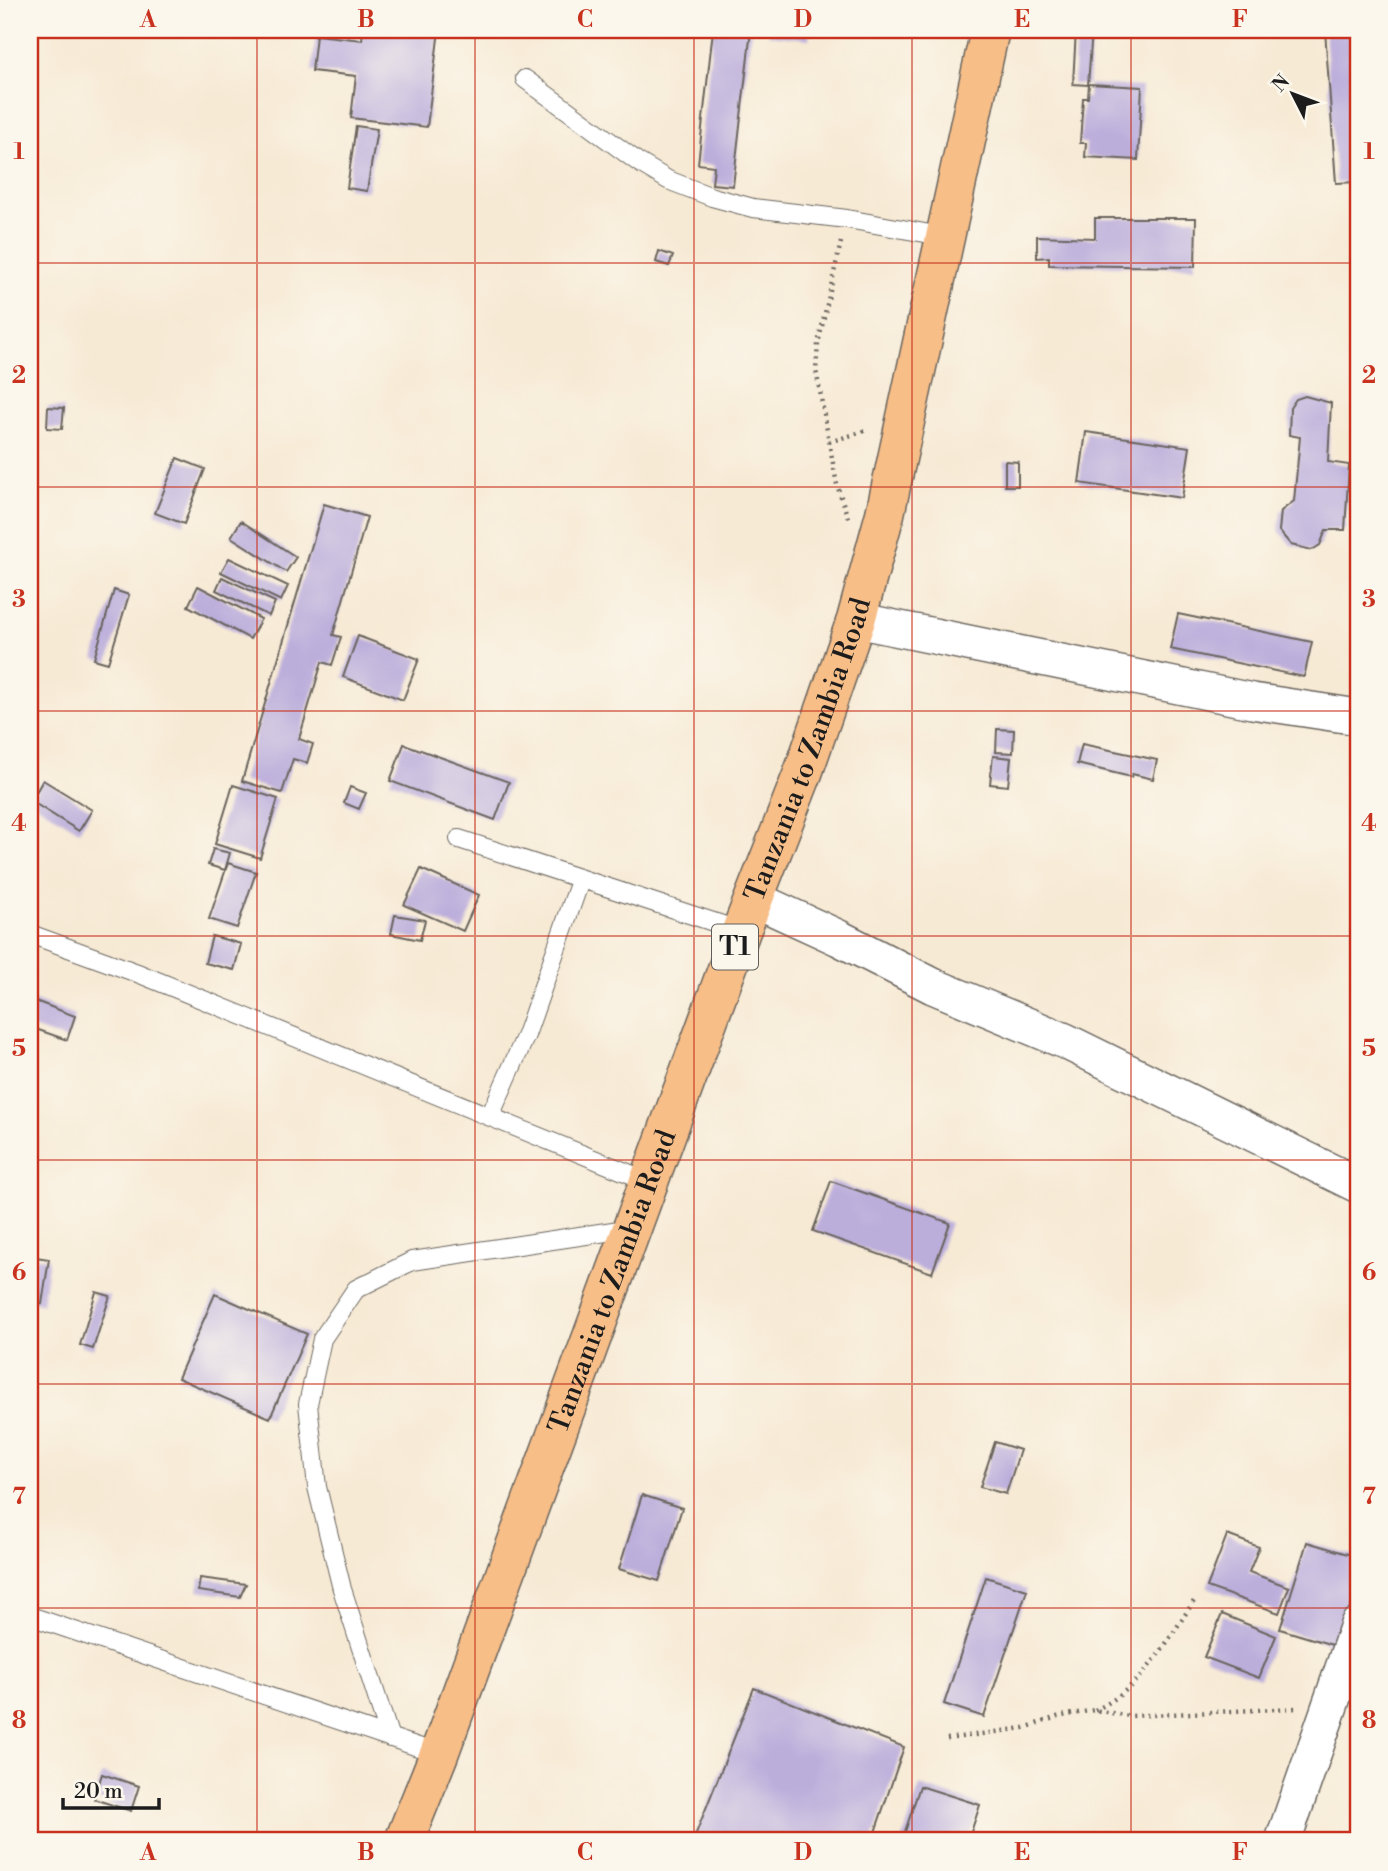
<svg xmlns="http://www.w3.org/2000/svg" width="1388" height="1871" font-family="'Libre Bodoni',serif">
<rect width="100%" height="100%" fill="#fbf7ec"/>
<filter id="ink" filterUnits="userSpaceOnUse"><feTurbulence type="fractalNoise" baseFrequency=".0143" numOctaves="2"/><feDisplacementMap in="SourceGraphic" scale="14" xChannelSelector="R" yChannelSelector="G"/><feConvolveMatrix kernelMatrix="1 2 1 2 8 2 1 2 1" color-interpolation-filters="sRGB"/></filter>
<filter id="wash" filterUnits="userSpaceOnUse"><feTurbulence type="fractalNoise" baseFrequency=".00686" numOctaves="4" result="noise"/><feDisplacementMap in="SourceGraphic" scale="28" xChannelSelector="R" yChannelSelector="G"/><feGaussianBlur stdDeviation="1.57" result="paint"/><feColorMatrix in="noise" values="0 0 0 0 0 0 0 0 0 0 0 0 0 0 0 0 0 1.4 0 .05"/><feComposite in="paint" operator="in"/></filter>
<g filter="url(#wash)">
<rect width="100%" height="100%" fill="#f7ead5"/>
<g id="blocks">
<path fill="#bcaedb" d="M 363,30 L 439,30 L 427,127 L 351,118 L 356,76 L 312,71 L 316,35 L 362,40 Z
M 713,30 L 751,30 L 733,186 L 712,184 L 714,166 L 698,164 Z
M 769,30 L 810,30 L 809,39 L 769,35 Z
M 1076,30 L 1092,30 L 1088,85 L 1073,84 Z
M 1325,30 L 1358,30 L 1358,182 L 1336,183 Z
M 1089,84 L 1142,87 L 1138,160 L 1085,157 L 1086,143 L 1080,143 L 1083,98 L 1088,98 Z
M 356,126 L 377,129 L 367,191 L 347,188 Z
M 1095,218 L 1196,218 L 1195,267 L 1049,265 L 1049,257 L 1037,258 L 1037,236 L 1095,238 Z
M 659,251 L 673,256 L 669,266 L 656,262 Z
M 1305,396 L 1331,403 L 1328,462 L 1349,465 L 1345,530 L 1326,530 L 1320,545 L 1312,550 L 1291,545 L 1279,531 L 1281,511 L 1294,501 L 1300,437 L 1289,435 L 1290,408 L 1296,399 Z
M 48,407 L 64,408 L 62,429 L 47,428 Z
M 1086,432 L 1190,447 L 1182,498 L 1079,483 Z
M 177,458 L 205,469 L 184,524 L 155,513 Z
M 1005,461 L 1018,462 L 1018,486 L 1005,486 Z
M 324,504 L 367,517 L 333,635 L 341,637 L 332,665 L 322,662 L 299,739 L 313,744 L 307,763 L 293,759 L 282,793 L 242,781 Z
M 241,521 L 296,557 L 286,572 L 231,537 Z
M 229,558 L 288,586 L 281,601 L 221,572 Z
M 222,577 L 275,602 L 269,616 L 216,590 Z
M 198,586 L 261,619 L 250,639 L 188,606 Z
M 114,590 L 129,595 L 108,663 L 94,659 Z
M 1178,614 L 1312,642 L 1304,677 L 1170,649 Z
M 358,636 L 419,659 L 403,700 L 343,677 Z
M 997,729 L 1014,730 L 1013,753 L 996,752 Z
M 404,744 L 509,782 L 495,820 L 390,781 Z
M 1082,744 L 1157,760 L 1153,779 L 1132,774 L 1131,777 L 1077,764 Z
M 993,756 L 1011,758 L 1008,786 L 990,784 Z
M 43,780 L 92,810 L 79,831 L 31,801 Z
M 233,785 L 278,799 L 260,858 L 215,844 Z
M 350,787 L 366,793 L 359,809 L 344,803 Z
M 213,849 L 230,853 L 225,870 L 208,865 Z
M 228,863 L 256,872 L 237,928 L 209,919 Z
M 421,869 L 479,895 L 463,931 L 404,905 Z
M 395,915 L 425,920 L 420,940 L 391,934 Z
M 212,936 L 241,944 L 234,970 L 205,963 Z
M 30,999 L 75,1016 L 67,1040 L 30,1027 Z
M 831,1181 L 950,1223 L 932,1273 L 813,1231 Z
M 36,1257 L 49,1259 L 42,1304 L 30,1302 Z
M 96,1292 L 110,1296 L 93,1349 L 80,1345 Z
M 215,1294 L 307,1334 L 270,1418 L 178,1378 Z
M 995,1442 L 1020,1450 L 1006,1494 L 980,1487 Z
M 642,1495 L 682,1508 L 659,1581 L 619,1569 Z
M 1227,1535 L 1259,1547 L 1249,1572 L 1289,1587 L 1279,1613 L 1207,1587 Z
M 1307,1542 L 1358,1557 L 1358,1583 L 1339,1647 L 1280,1629 Z
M 986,1577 L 1027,1590 L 984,1717 L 944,1704 Z
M 200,1578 L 246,1584 L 240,1597 L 198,1591 Z
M 1222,1614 L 1276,1636 L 1259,1678 L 1204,1657 Z
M 754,1688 L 904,1747 L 872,1841 L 693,1841 Z
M 102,1774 L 139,1786 L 131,1811 L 94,1799 Z
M 920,1786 L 980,1805 L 968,1841 L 902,1841 Z"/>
</g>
</g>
<g filter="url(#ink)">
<use href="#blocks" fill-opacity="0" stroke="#69645d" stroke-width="2"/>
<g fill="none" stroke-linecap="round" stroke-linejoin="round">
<defs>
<path id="service" d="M 525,79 L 638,162 L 668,180 L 712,197 L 753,208 L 847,219 L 947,237
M 459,839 L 741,931
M 30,934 L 140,974 L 650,1182
M 490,1116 L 526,1035 L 580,881
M 30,1616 L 439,1754
M 390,1738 L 342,1589 L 317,1487 L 308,1404 L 322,1339 L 356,1289 L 412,1261 L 633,1228"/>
<path id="minor" d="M 856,620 L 1252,701 L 1358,717
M 754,899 L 839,938 L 933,986 L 1065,1041 L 1358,1185
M 1283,1841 L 1358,1625"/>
<g id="trunk">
<path id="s1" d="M 404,1841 L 439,1754 L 741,931 L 803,773 L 856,620 L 885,514 L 990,30"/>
</g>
</defs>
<use href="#service" stroke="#69645d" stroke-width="20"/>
<use href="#minor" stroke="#69645d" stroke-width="38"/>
<use href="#trunk" stroke="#69645d" stroke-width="41"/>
<path stroke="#69645d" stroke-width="4.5" stroke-dasharray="2 5" stroke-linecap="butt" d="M 841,242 L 818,344 L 816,370 L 837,485 L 848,518
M 829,442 L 868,430
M 1095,1710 C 1143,1688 1167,1641 1196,1598
M 947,1739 L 1024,1728 L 1057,1717 L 1094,1710 L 1130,1716 L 1296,1708"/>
<use href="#service" stroke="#fff" stroke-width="18"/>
<use href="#minor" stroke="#fff" stroke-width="35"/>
<use href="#trunk" stroke="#f7be88" stroke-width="38"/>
</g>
</g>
<path fill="none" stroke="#c8321e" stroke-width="2" stroke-opacity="0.55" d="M 257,30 L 257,1841M 475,30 L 475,1841M 694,30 L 694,1841M 912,30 L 912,1841M 1131,30 L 1131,1841M 30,263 L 1358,263M 30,487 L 1358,487M 30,711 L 1358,711M 30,936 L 1358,936M 30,1160 L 1358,1160M 30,1384 L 1358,1384M 30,1608 L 1358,1608"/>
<g text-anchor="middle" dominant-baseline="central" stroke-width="7" stroke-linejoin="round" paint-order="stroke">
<rect fill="#fbf7ec" stroke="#5f5e5a" stroke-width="2" x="712" y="924.5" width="46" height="45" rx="5"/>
<g font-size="26" font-weight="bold" fill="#1c1c1c">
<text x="735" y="947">T1</text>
</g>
<g font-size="28" fill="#1c1c1c" stroke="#fbf7ec">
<text stroke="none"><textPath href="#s1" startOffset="1164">Tanzania to Zambia Road</textPath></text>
<text stroke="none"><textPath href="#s1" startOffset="597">Tanzania to Zambia Road</textPath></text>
</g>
</g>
<rect width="1388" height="1871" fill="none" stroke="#fbf7ec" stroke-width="77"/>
<g transform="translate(1293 94) rotate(312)" stroke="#fbf7ec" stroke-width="5" paint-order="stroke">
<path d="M0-5L12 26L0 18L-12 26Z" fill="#1c1c1c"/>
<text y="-10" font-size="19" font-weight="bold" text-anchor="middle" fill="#1c1c1c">N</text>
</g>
<path d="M63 1798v10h96v-10" fill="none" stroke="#1c1c1c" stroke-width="3.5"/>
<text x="74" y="1798" font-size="21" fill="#1c1c1c" stroke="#fbf7ec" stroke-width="5" paint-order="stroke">20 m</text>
<rect x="38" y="38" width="1312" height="1794" fill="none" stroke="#c8321e" stroke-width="2.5"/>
<g font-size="23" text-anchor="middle" font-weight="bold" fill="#c8321e">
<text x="148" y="27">A</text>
<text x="366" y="27">B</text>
<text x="585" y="27">C</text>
<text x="803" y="27">D</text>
<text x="1022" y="27">E</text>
<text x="1240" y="27">F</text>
<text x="19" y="159">1</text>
<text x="1369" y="159">1</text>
<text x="19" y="383">2</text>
<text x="1369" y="383">2</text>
<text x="19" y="607">3</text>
<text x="1369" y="607">3</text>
<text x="19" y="831">4</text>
<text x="1369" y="831">4</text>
<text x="19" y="1056">5</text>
<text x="1369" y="1056">5</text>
<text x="19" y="1280">6</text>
<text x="1369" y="1280">6</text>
<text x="19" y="1504">7</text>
<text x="1369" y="1504">7</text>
<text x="19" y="1728">8</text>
<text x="1369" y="1728">8</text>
<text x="148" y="1860">A</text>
<text x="366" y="1860">B</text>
<text x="585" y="1860">C</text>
<text x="803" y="1860">D</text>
<text x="1022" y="1860">E</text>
<text x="1240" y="1860">F</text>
</g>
</svg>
